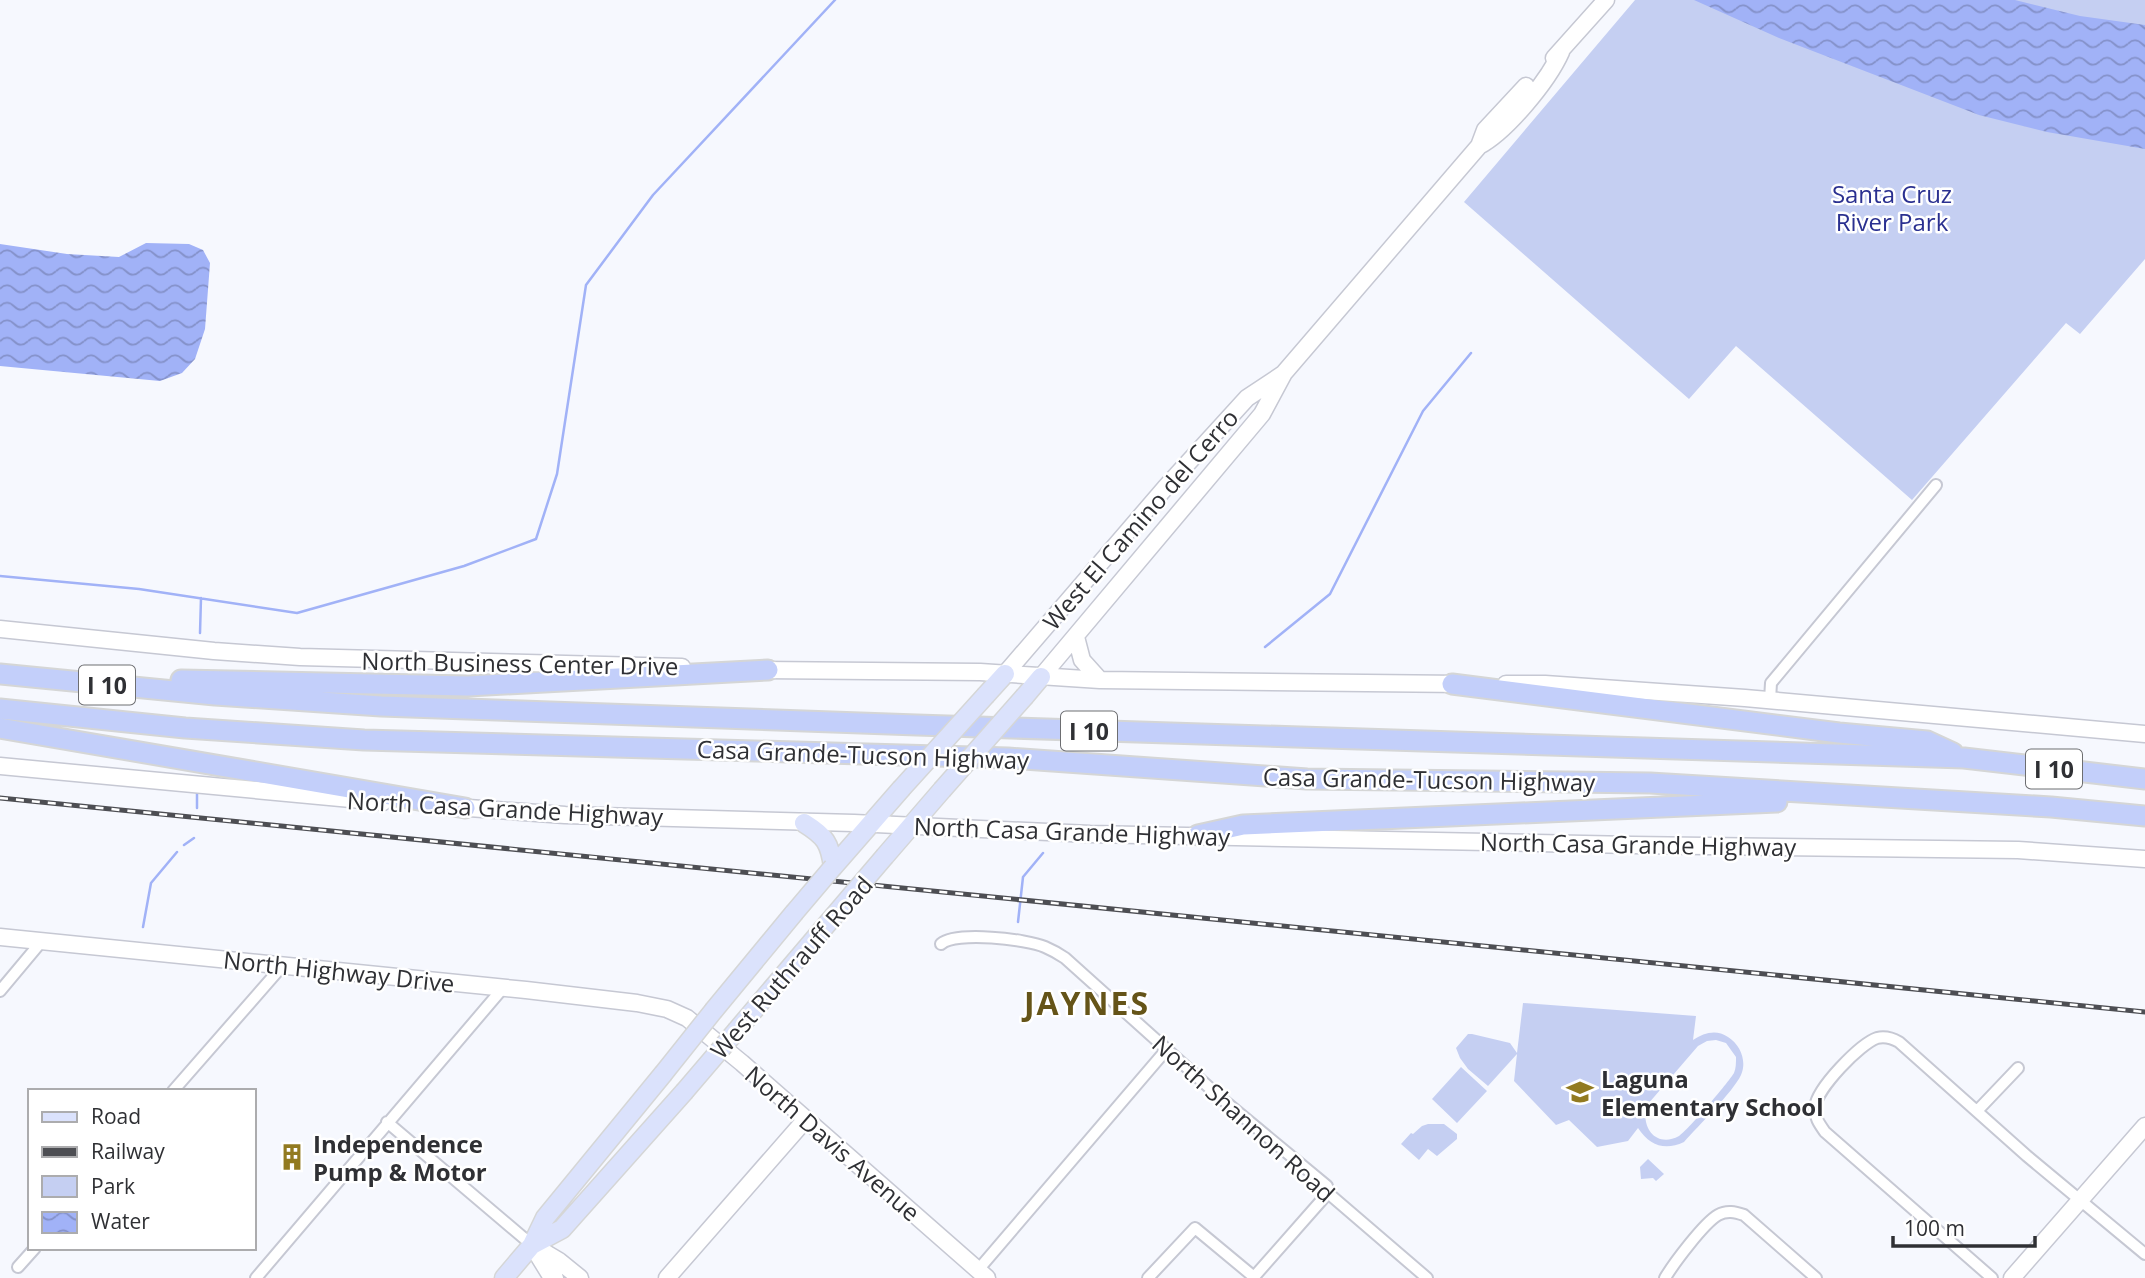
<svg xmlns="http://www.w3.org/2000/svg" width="2145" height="1278" font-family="'Open Sans',sans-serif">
<defs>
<pattern id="water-waves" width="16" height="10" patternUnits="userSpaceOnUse" patternTransform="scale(1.75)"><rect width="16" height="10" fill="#a1b2f7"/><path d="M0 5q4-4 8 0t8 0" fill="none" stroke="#8491c9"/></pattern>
</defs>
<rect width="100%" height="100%" fill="#f6f8fe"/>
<path fill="#c5cff2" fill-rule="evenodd" d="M 1635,0 L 2145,0 L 2145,259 L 2080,334 L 2066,323 L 1912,500 L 1736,346 L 1689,399 L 1464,202 Z
M 1523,1003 L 1696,1016 L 1693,1040 C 1704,1033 1716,1029 1728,1037 C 1741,1045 1747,1062 1741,1075 C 1733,1092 1698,1126 1684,1142 C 1665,1151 1650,1146 1638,1128 L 1628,1141 L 1597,1147 L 1569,1120 L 1556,1125 L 1514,1081 L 1517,1054 L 1488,1086 L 1468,1069 L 1460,1058 L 1456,1048 L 1468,1034 L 1472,1034 L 1510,1043 L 1517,1053 ZM 1716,1040 L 1726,1043 L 1736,1057 C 1736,1063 1736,1068 1734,1073 C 1728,1083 1687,1131 1679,1136 C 1655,1149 1639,1125 1648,1104 L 1698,1046 L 1707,1041 Z
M 1461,1067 L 1487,1091 L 1457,1123 L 1432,1099 Z
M 1428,1124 L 1444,1124 L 1457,1134 L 1457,1139 L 1437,1156 L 1428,1149 L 1419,1160 L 1401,1144 L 1411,1133 L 1413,1134 L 1422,1126 Z
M 1648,1159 L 1664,1174 L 1656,1181 L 1653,1178 L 1641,1179 L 1640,1167 Z"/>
<path fill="url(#water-waves)" d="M 1694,0 L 2015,0 L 2080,16 L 2145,25 L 2145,149 L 2047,132 L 1979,115 L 1779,38 Z
M 146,243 L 189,244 L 203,250 L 210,263 L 205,329 L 195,359 L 182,373 L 160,381 L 0,366 L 0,244 L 67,254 L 119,257 Z"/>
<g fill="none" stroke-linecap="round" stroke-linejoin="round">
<path stroke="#a1b2f7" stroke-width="2.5" d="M 0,576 L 139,589 L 297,613 L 464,566 L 536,539 L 557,474 L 586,285 L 653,195 L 835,0
M 200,633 L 201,598
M 1265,647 L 1330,594 L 1423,411 L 1471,353
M 197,808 L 197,793
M 184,845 L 194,838
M 1018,922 L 1023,877 L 1043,853
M 143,927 L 151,883 L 177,852"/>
<defs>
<path id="street" d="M 1770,700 L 1771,683 L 1936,485
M 941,944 C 955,931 1027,939 1045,947 C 1052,950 1059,954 1065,958 L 1222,1099 L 1327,1186 L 1328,1193 L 1427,1278
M 0,991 L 41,942
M 173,1091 L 284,964
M 1977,1111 L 2018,1068
M 387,1122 L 532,1245
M 18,1267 L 35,1248
M 978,1270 L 1167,1049
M 256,1278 L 503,988
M 1148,1278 L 1195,1228 L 1254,1277
M 1253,1278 L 1328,1193
M 1665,1278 C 1674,1263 1704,1223 1718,1215 C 1727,1210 1735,1212 1744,1215 L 1816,1278
M 1992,1278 L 1825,1132 C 1820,1125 1814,1117 1815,1107 C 1817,1088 1860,1044 1877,1038 C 1885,1036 1892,1038 1899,1042 L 2027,1156 L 2145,1254"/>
<path id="secondary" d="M 1554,58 L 1606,0
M 1479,146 L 1485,130 L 1526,86
M 0,629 L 214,651 L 300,657 L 682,667
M 1076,637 L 1082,660 L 1100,680
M 757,670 L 980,672 L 1100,680 L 1462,684
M 1005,674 L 1165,488 L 1247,398 L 1283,374
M 1041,677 L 1262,414 L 1284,373 L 1479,146 C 1507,131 1548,81 1561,52
M 1506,684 L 1545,684 L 1745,698 L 2145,734
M 0,766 L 383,802
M 455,807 L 565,815 L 854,823 L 1090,834 L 1632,845 L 2018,850 L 2145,859
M 0,937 L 526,990 L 637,1003 L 667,1009 L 687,1018 L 742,1063 L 987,1278
M 532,1245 L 559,1261 L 580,1278
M 533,1247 L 549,1273 L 555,1278
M 667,1278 L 806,1119
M 2012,1278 L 2145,1126"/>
<path id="primary" d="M 986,695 L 1005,674
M 1025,696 L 1041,677
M 804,823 C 825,836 830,843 833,867
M 885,856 L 942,790
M 833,867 L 901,789
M 714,1010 L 794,913
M 737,1030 L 833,917
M 532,1245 L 562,1229 L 684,1092
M 504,1278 L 532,1245 L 545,1218 L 663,1074"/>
<path id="highway" d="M 0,674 L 215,695 L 381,706 L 917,725 L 1964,758 L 2145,779
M 181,680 L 468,686 L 768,670
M 1452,684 L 1839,733 L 1927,741 L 1953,753
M 0,709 L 185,728 L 364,740 L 1008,758 L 1307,779 L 1650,783 L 2051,807 L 2145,816
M 0,728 L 465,808
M 1198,835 L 1243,825 L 1777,802"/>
</defs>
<use href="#street" stroke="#c6c8d3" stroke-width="14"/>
<use href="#secondary" stroke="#c6c8d3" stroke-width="19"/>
<use href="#primary" stroke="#d5d6d6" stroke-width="21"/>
<use href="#highway" stroke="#d5d6d6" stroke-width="23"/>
<use href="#street" stroke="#fff" stroke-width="10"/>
<use href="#secondary" stroke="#fff" stroke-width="16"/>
<use href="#primary" stroke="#dbe2fc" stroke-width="18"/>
<use href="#highway" stroke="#c3cffa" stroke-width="19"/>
<defs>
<path id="rail" d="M 0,798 L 2145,1012"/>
</defs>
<use href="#rail" stroke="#4d4e53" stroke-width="5"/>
<use href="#rail" stroke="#fff" stroke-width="2.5" stroke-dasharray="8" stroke-linecap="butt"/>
<defs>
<path id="primary-bridge" d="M 901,789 L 986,695
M 942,790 L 1025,696
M 794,913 L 833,867
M 833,917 L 885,856
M 663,1074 L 714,1010
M 684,1092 L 737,1030"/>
</defs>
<use href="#primary-bridge" stroke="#d5d6d6" stroke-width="21" stroke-linecap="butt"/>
<use href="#primary-bridge" stroke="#dbe2fc" stroke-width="18"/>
</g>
<defs>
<symbol id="school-bare" viewBox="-9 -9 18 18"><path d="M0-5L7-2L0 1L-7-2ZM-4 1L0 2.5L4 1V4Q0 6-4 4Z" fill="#927a20" stroke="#fff" stroke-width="2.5" paint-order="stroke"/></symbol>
<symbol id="building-bare" viewBox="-9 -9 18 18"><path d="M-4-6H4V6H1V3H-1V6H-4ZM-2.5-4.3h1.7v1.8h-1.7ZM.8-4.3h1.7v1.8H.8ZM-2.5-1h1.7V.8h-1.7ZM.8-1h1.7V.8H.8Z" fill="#927a20" stroke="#fff" stroke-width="2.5" paint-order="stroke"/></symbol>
</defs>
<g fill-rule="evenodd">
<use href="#school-bare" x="1561" y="1073" width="38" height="38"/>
<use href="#building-bare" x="273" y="1138" width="38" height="38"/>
</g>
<g text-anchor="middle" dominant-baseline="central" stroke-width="5" stroke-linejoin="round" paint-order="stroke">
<g fill="#fff" stroke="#6d6e71" stroke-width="2">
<rect x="79" y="665.5" width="56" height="39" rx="5"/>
<rect x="1061" y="711.5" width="56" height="39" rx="5"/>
<rect x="2026" y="749.5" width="56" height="39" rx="5"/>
</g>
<g font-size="23" font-weight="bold" fill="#2f3034">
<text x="107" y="685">I 10</text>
<text x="1089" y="731">I 10</text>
<text x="2054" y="769">I 10</text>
</g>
<g font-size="24" fill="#2a3090" stroke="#fff">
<text x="1892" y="193">Santa Cruz<tspan x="1892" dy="28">River Park</tspan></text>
</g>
<g font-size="24" fill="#2f3034" stroke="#fff">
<text transform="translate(1140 519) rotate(-49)">West El Camino del Cerro</text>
<text transform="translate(520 663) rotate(1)">North Business Center Drive</text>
<text transform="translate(863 754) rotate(2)">Casa Grande-Tucson Highway</text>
<text transform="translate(1429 779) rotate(1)">Casa Grande-Tucson Highway</text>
<text transform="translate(505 808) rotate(3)">North Casa Grande Highway</text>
<text transform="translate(1072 831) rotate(2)">North Casa Grande Highway</text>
<text transform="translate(1638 844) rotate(1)">North Casa Grande Highway</text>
<text transform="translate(791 967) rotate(-49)">West Ruthrauff Road</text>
<text transform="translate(339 971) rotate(6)">North Highway Drive</text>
<text transform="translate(1244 1118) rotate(42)">North Shannon Road</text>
<text transform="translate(833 1143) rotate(41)">North Davis Avenue</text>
</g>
<g font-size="24" font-weight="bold" fill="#2f3034" stroke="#fff" text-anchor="start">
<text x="1601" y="1078">Laguna<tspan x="1601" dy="28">Elementary School</tspan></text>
<text x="313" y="1143">Independence<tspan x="313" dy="28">Pump &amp; Motor</tspan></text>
</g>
<g font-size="32" font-weight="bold" letter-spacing="2" fill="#655418" stroke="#fff">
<text x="1087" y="1002">JAYNES</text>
</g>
</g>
<rect x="28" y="1089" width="228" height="161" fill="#ffffff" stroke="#acacae" stroke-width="2"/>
<rect x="42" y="1112" width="35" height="10" fill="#dbe2fc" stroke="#acacae" stroke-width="2"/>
<text x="91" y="1124" font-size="21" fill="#2f3034">Road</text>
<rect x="42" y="1147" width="35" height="10" fill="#4d4e53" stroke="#acacae" stroke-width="2"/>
<text x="91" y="1159" font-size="21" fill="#2f3034">Railway</text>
<rect x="42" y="1176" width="35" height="21" fill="#c5cff2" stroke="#acacae" stroke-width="2"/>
<text x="91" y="1194" font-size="21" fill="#2f3034">Park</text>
<rect x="42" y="1212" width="35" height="21" fill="url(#water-waves)" stroke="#acacae" stroke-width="2"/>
<text x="91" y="1229" font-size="21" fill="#2f3034">Water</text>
<path d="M1893 1236v10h142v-10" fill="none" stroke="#2f3034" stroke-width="3.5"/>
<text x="1904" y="1236" font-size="21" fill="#2f3034" stroke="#ffffff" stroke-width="5" paint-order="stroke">100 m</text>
</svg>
